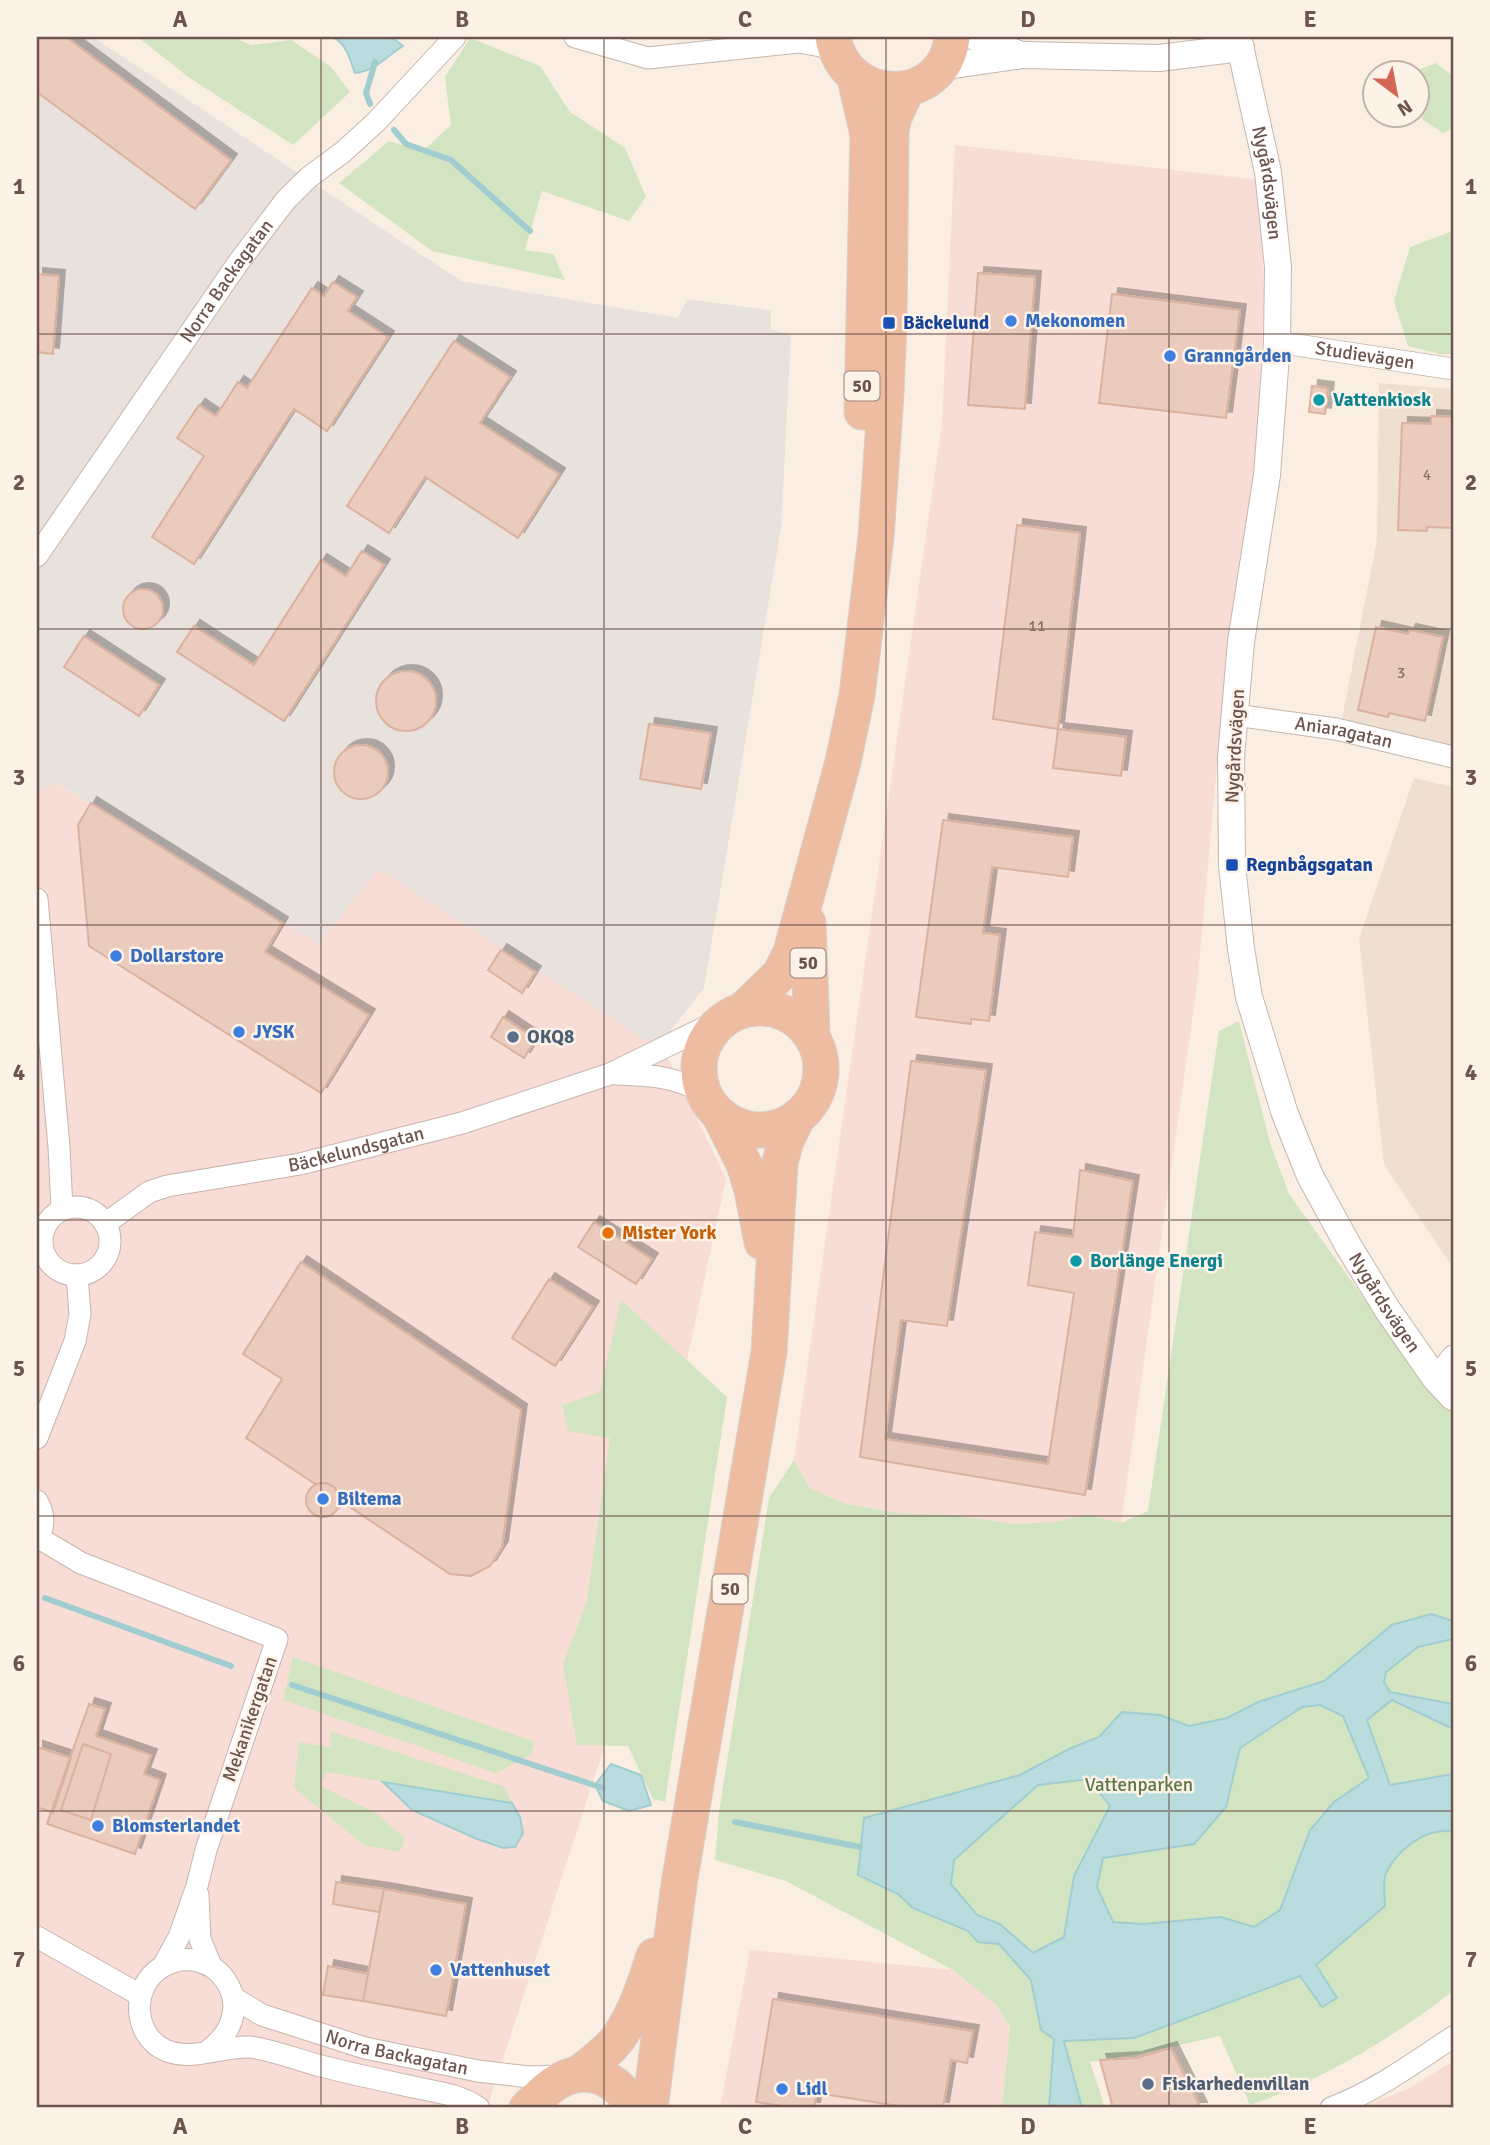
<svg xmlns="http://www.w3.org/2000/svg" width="1490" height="2145" font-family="Signika,sans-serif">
<defs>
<filter id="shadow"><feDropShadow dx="6" dy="-6" stdDeviation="0" flood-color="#0004"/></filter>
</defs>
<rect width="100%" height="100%" fill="#f9eee1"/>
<path fill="#efdfd1" d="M 1379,383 L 1453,389 L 1453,747 L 1341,724 L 1377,540 Z
M 1414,778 L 1453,787 L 1453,1268 L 1384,1165 L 1359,939 Z"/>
<path fill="#f8ddd6" d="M 955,145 L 1259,180 L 1264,294 L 1257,459 L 1220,733 L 1197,986 L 1121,1523 L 1088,1515 L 1054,1522 L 1016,1524 L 950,1515 L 899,1513 L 843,1503 L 810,1488 L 794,1460 L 942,423 Z
M 55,783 L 319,944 L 378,869 L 651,1043 L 661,1043 L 726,1179 L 603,1751 L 487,2108 L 37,2108 L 37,792 Z
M 750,1950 L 953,1970 L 996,2005 L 1010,2027 L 1002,2108 L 720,2108 Z
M 1453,2061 L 1453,2108 L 1358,2108 L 1408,2089 Z"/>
<path fill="#e8e1dc" d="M 37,37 L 93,37 L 461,281 L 678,318 L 687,299 L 761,309 L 771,311 L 771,330 L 791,334 L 781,528 L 704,988 L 661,1043 L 651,1043 L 378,869 L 319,944 L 56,783 L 37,792 Z"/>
<path fill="#d3e4c2" d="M 138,37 L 180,37 L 183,39 L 233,37 L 251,45 L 291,40 L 331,67 L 350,92 L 293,145 L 187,76 Z
M 470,38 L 540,66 L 570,112 L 625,148 L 646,197 L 629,221 L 542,191 L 525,250 L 553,254 L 565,280 L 432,251 L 339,183 L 389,141 L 423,151 L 451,125 L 445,77 Z
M 1436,63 L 1453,76 L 1453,128 L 1443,133 L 1422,119 L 1417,89 L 1416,74 L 1413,72 Z
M 1453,231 L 1453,354 L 1440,354 L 1408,346 L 1394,301 L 1410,247 Z
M 1239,1021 L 1270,1143 L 1289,1194 L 1428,1388 L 1453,1412 L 1453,1991 C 1394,2037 1321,2081 1250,2105 L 1220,2036 L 1138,2054 L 1090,2062 L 1105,2108 L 1002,2108 L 1010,2027 L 996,2005 L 953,1970 L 786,1881 L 715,1860 L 719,1812 L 769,1498 L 794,1460 L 810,1488 L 843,1503 L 899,1513 L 950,1515 L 1016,1524 L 1054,1522 L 1088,1515 L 1121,1523 L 1148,1511 L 1219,1031 Z
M 621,1300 L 727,1397 L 665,1802 L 653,1799 L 628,1746 L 577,1745 L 563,1665 L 587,1600 L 610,1438 L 568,1431 L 562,1405 L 600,1392 Z
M 293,1657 L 535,1742 L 531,1755 L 496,1773 L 283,1700 Z
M 330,1731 L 505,1787 L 512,1803 L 327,1772 L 320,1786 L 376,1813 L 405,1838 L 400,1852 L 364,1845 L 294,1788 L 299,1742 L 331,1747 Z"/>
<path fill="#b9dddf" stroke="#a1cdd0" stroke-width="2" fill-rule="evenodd" d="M 332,37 L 391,37 L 403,46 C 385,57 376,71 355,73 C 350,59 346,42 332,37 Z
M 1431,1614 L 1453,1621 L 1453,1639 L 1418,1647 L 1386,1672 L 1384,1682 L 1390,1692 L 1453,1704 L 1453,1729 L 1392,1700 L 1367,1720 L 1390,1785 L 1453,1774 L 1453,1832 C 1427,1826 1397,1850 1386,1873 C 1382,1882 1385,1896 1385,1906 L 1316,1965 L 1337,1998 L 1322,2007 L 1300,1976 L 1134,2038 L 1064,2041 L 1082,2108 L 1049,2108 L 1054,2039 L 1041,2030 L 1031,1980 L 999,1944 L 978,1942 L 968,1931 L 913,1908 L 898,1894 L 858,1875 L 864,1818 L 1020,1775 L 1071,1748 L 1099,1737 L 1122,1712 L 1160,1715 L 1189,1726 L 1227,1718 L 1258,1702 L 1324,1681 L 1392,1625 ZM 1320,1705 L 1343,1716 L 1369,1778 L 1334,1802 L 1310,1830 L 1280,1910 L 1254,1927 L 1221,1917 L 1143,1924 L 1113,1922 L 1097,1887 L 1103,1858 L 1194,1844 L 1226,1807 L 1240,1748 L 1302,1707 ZM 1089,1779 L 1110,1806 L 1074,1876 L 1064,1937 L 1033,1953 L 1000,1924 L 977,1915 L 951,1884 L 954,1860 L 1038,1785 Z
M 611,1764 L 641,1775 L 651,1805 L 629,1811 L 603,1801 L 595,1785 Z
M 383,1782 L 512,1803 L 520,1817 L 523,1833 L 515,1847 L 503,1848 L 477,1839 L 412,1810 Z"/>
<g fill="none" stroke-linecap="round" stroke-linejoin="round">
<path stroke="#a1cdd0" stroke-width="6" d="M 370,104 L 366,93 L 375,62
M 394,130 L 406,144 L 451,160 L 530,231
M 45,1598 L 231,1666
M 292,1685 L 603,1788
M 735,1822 L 860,1847"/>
</g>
<path fill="#ebcbbd" stroke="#dbb19f" stroke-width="2" filter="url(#shadow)" d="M 37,37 L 66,37 L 231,160 L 195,209 L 37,92 Z
M 978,273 L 1035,277 L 1025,409 L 968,405 Z
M 37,274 L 59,276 L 53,354 L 37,352 Z
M 333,282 L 357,297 L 348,311 L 388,337 L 327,431 L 294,409 L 194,564 L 152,537 L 204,456 L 177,438 L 199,405 L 216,416 L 238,382 L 247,388 L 312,288 L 324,296 Z
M 1112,294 L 1240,310 L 1226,418 L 1099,403 Z
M 454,341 L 510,377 L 480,423 L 559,474 L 518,538 L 425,477 L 389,533 L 347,506 Z
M 1312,386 L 1328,388 L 1325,414 L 1309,412 Z
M 1431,416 L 1453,417 L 1453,528 L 1427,527 L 1427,531 L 1398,530 L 1402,423 L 1431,424 Z
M 1017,525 L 1080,533 L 1058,729 L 993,719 Z
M 362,551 L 384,565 L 284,721 L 177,652 L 194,626 L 254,665 L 321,560 L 346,576 Z
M123 609a20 20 0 1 1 40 0a20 20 0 1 1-40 0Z
M 1376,627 L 1408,634 L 1410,630 L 1443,637 L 1425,721 L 1389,713 L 1388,717 L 1358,710 Z
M 84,636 L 159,685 L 139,716 L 64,667 Z
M376 701a30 30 0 1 1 60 0a30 30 0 1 1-60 0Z
M 649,724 L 711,733 L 701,789 L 640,779 Z
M 1058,729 L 1126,737 L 1121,776 L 1053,768 Z
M334 772a27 27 0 1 1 54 0a27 27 0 1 1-54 0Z
M 91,803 L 282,923 L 265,952 L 369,1015 L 321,1093 L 89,946 L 78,825 Z
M 943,820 L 1073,837 L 1068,877 L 992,867 L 983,933 L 1000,935 L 989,1021 L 971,1019 L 971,1024 L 916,1017 Z
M 501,950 L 535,972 L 522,993 L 488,970 Z
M 503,1017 L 536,1039 L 524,1058 L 491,1037 Z
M 911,1061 L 986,1070 L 947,1326 L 901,1320 L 885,1439 L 1048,1464 L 1074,1293 L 1028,1285 L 1035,1232 L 1073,1237 L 1080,1170 L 1133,1181 L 1085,1495 L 860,1457 Z
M 594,1222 L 652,1259 L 636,1284 L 578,1247 Z
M 301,1262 L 521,1410 L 502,1547 L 490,1566 L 471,1576 L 450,1574 L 341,1501 L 335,1488 L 327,1483 L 315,1484 L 246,1438 L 282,1379 L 243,1354 Z
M 549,1279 L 593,1307 L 555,1366 L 512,1338 Z
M306 1500a17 17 0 1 1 34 0a17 17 0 1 1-34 0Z
M 89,1704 L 105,1709 L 96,1736 L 151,1755 L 144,1774 L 160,1780 L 135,1854 L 47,1824 Z
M 83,1744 L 111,1754 L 91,1820 L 61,1810 Z
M 37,1747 L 71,1758 L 53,1813 L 37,1807 Z
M 336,1882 L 384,1889 L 379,1912 L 333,1904 Z
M 384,1889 L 466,1904 L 446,2016 L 363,2001 Z
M 328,1966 L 368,1974 L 363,2001 L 323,1995 Z
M 773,1999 L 973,2031 L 967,2063 L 951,2060 L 943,2108 L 911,2108 L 817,2093 L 814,2108 L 795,2108 L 756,2102 Z
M 1171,2048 L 1201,2108 L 1113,2108 L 1100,2060 L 1136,2058 Z"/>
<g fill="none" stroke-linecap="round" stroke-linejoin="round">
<defs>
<g id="minor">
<path d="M 575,37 L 648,58 L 798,42 L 821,46 L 837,53"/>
<path id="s1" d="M 1277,342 L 1453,369"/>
<path id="s2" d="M 37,556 L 238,263 L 285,201 L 308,178 L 343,152 L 376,122 L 455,37"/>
<path id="s3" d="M 1235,715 L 1336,729 L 1453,757"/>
<path d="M 37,899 L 59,1147 L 62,1210"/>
<path d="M 616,1074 C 648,1075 675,1076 704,1093"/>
<circle cx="76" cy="1241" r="34"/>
<path id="s4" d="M 105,1224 L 149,1192 L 167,1186 L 300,1164 L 462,1123 L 610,1074 L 728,1016"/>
<path d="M 1435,1378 L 1453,1356"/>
<path d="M 37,1438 L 75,1341 L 80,1314 L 77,1275"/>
<path d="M 37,1501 C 45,1515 45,1527 37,1540"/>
<path d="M 39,1538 L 81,1563 L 277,1639 L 206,1850 L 197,1886 L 179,1937 L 163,1966"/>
<path d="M 198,1895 L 200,1939 L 211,1966"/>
<path d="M 37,1937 L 140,1995"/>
<path id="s5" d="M 234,1998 L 262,2015 L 365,2048 L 478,2071 L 529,2077 L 563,2076"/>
<path d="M 208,2051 C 268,2006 211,1937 162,1967 C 131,1985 132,2035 165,2050 C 191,2062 221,2046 249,2047 C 266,2048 302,2061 321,2066 C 348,2073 376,2079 404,2085 C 429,2091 458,2093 479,2108"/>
<path d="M 1331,2108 C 1374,2092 1414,2063 1453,2037"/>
</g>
<g id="tertiary">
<path d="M 975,37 L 1021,55"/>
<path id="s6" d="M 1238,37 L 1268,172 L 1278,267 L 1277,342 L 1267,475 L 1241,642 L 1231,757 L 1232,865 L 1241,949 L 1249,997 L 1285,1114 L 1310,1176 L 1349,1247 L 1387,1309 L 1435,1378 L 1453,1397"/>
<path d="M 940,67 L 1023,55 L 1159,58 L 1241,48"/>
</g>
<path id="trunk" d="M 833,37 C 845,107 945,107 952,37
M 855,78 L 868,135 L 862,412
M 808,923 L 812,1035
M699 1069a61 61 0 1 1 122 0a61 61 0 1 1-122 0Z
M 743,1010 L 780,974 L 791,952 L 843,762 L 857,695 L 876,537 L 886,393 L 889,323 L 891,130 L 894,117 L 907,89
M 719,1114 L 744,1164 L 752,1190 L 762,1242
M 578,2074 C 592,2063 608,2052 619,2037 C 636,2012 645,1984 654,1956
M 527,2108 C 538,2098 548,2086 561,2080 C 590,2065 620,2080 633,2108
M 650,2108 L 679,1884 L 769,1352 L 780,1162 L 786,1141 L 797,1118"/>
</defs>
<use href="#minor" stroke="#c7b5ab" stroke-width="23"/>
<use href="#tertiary" stroke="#c7b5ab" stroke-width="28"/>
<use href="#trunk" stroke="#d6cfcd" stroke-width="37"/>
<use href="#minor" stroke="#fff" stroke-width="21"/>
<use href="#tertiary" stroke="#fff" stroke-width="26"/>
<use href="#trunk" stroke="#eebca0" stroke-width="35"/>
</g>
<path fill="none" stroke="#6d544c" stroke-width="2" stroke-opacity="0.55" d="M 321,37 L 321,2108M 604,37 L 604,2108M 886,37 L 886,2108M 1169,37 L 1169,2108M 37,334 L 1453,334M 37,629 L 1453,629M 37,925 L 1453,925M 37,1220 L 1453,1220M 37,1516 L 1453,1516M 37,1811 L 1453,1811"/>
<g fill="#3f7fe0" stroke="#fcf2e7" stroke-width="2.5">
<circle cx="1011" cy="321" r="7"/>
<circle cx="1170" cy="356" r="7"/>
<circle cx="116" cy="956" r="7"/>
<circle cx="239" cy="1032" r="7"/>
<circle cx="323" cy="1499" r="7"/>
<circle cx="98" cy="1826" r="7"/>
<circle cx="436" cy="1970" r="7"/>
<circle cx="782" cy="2089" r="7"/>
</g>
<g fill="#1a4fb4" stroke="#fcf2e7" stroke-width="2.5">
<rect x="882" y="316" width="14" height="14" rx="3.5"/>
<rect x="1225" y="858" width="14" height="14" rx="3.5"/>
</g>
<g fill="#0f9aa8" stroke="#fcf2e7" stroke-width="2.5">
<circle cx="1319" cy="400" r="7"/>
<circle cx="1076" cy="1261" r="7"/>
</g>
<g fill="#5c6f8a" stroke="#fcf2e7" stroke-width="2.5">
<circle cx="513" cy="1037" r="7"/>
<circle cx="1148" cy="2084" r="7"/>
</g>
<circle fill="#e8710a" stroke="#fcf2e7" stroke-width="2.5" cx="608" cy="1233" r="7"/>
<g text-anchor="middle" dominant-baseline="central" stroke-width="5" stroke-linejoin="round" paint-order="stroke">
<g font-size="16" fill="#8c7268">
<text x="1427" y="475">4</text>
<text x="1037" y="626">11</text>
<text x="1401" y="673">3</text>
</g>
<g fill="#fcf2e7" stroke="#98837a" stroke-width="2">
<rect x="844.5" y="371.5" width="35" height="29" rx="5"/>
<rect x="790.5" y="948.5" width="35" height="29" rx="5"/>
<rect x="712.5" y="1574.5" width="35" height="29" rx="5"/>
</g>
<g font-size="18" font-weight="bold" fill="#6d544c">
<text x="862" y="386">50</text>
<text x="808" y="963">50</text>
<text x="730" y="1589">50</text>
</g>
<g font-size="19" fill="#6d544c" stroke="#fcf2e7">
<text stroke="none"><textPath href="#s6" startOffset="149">Nygårdsvägen</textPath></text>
<text stroke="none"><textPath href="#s2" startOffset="334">Norra Backagatan</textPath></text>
<text stroke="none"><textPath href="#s1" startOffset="89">Studievägen</textPath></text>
<text stroke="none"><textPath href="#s3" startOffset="110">Aniaragatan</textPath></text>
<text transform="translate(1235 746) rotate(-87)">Nygårdsvägen</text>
<text stroke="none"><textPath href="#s4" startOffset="266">Bäckelundsgatan</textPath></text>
<text stroke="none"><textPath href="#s6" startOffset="1304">Nygårdsvägen</textPath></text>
<text transform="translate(250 1719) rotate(-71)">Mekanikergatan</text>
<text stroke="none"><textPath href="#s5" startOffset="173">Norra Backagatan</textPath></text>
</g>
<g font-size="19" font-weight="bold" fill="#366cbe" stroke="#fcf2e7" text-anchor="start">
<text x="1025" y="321">Mekonomen</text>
<text x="1184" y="356">Granngården</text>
<text x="130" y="956">Dollarstore</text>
<text x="253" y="1032">JYSK</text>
<text x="337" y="1499">Biltema</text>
<text x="112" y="1826">Blomsterlandet</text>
<text x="450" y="1970">Vattenhuset</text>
<text x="796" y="2089">Lidl</text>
</g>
<g font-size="19" font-weight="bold" fill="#164399" stroke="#fcf2e7" text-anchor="start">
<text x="903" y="323">Bäckelund</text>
<text x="1246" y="865">Regnbågsgatan</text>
</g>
<g font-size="19" font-weight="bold" fill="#0d838f" stroke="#fcf2e7" text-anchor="start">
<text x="1333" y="400">Vattenkiosk</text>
<text x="1090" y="1261">Borlänge Energi</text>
</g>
<g font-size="19" font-weight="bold" fill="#4e5e75" stroke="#fcf2e7" text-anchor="start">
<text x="527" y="1037">OKQ8</text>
<text x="1162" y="2084">Fiskarhedenvillan</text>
</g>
<g font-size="19" font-weight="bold" fill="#c56008" stroke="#fcf2e7" text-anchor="start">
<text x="622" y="1233">Mister York</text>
</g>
<g font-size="19" fill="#5a7748" stroke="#fcf2e7">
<text x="1139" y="1785">Vattenparken</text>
</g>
</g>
<rect width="1490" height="2145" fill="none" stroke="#fcf2e7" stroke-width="77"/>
<g transform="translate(1396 94) rotate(148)"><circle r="33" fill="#fcf2e7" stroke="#c3b3a9" stroke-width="2"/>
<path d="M0-5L12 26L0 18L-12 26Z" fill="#d56554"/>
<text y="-10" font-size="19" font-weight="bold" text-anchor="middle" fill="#6d544c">N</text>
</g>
<rect x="38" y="38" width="1414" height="2068" fill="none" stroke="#6d544c" stroke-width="2.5"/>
<g font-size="23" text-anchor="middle" font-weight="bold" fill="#6d544c">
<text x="180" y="27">A</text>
<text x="462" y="27">B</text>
<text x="745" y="27">C</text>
<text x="1028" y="27">D</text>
<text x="1310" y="27">E</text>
<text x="19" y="194">1</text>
<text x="1471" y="194">1</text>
<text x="19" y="490">2</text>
<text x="1471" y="490">2</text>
<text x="19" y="785">3</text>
<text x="1471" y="785">3</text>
<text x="19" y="1080">4</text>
<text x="1471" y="1080">4</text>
<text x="19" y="1376">5</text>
<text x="1471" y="1376">5</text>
<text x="19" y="1671">6</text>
<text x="1471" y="1671">6</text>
<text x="19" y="1967">7</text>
<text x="1471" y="1967">7</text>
<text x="180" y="2134">A</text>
<text x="462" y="2134">B</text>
<text x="745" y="2134">C</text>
<text x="1028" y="2134">D</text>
<text x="1310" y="2134">E</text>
</g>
</svg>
